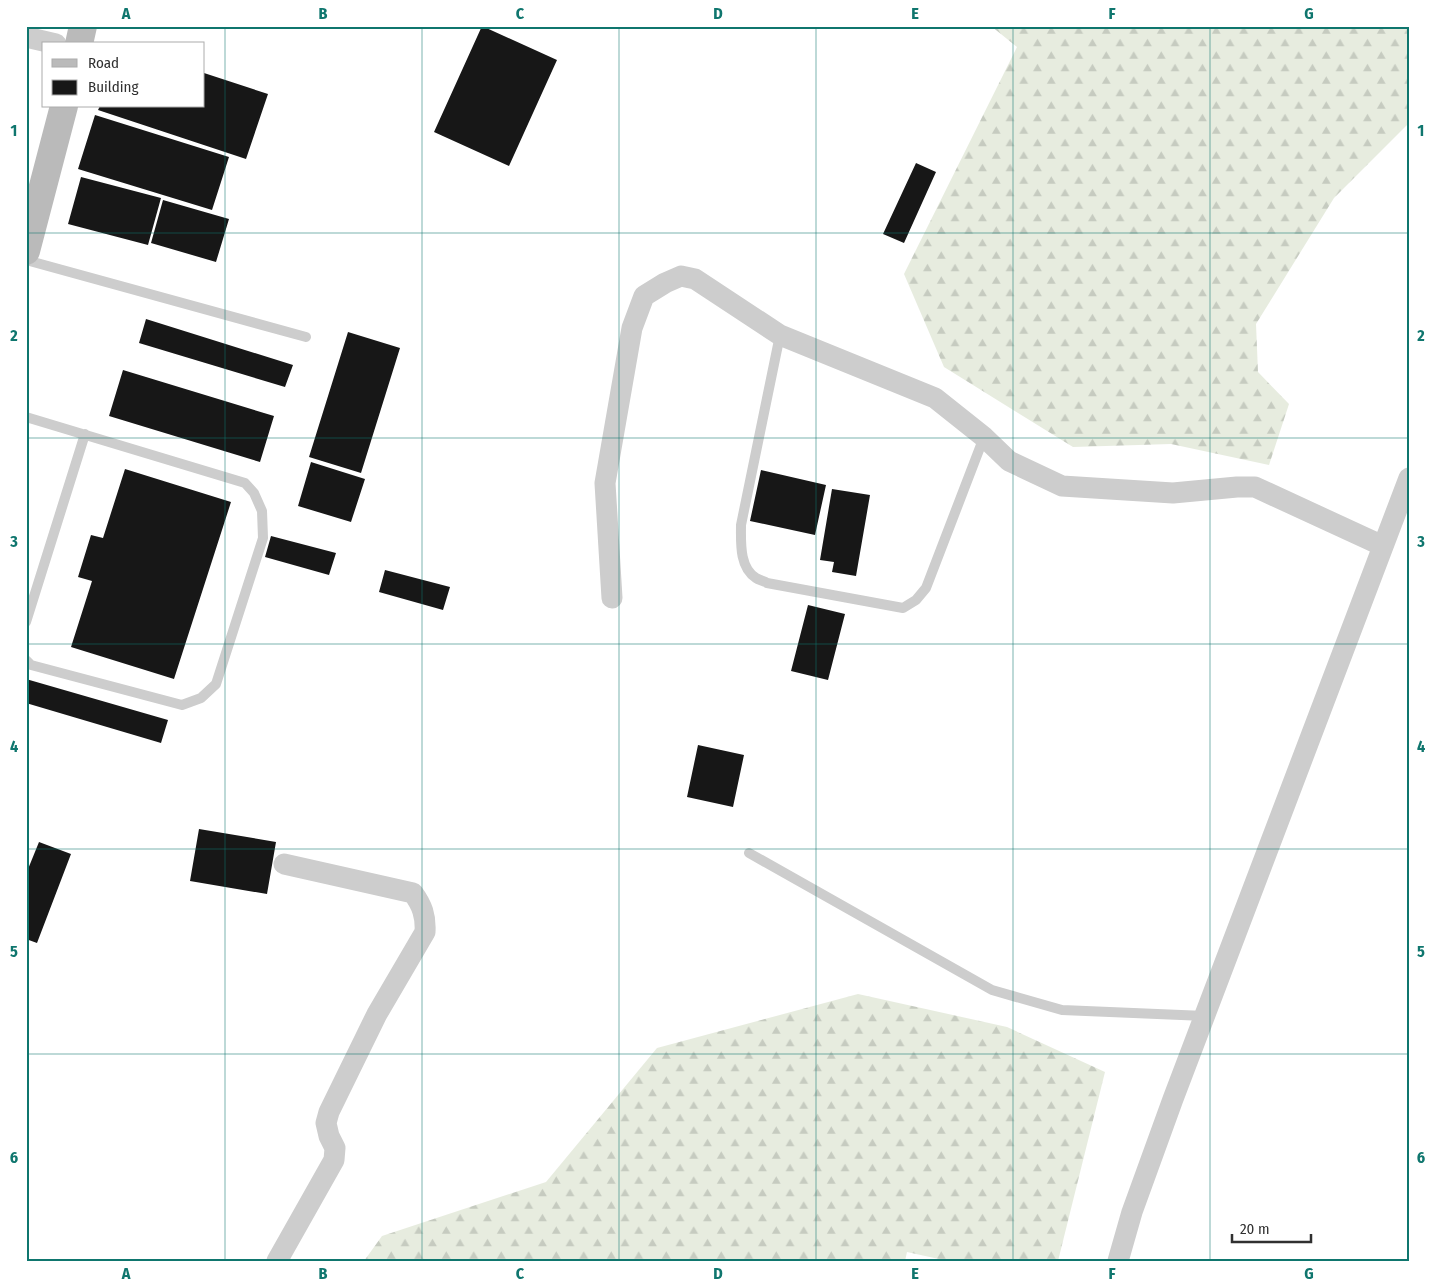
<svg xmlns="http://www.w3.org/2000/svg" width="1435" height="1287" font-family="'Fira Sans Condensed',sans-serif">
<defs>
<pattern id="forest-firs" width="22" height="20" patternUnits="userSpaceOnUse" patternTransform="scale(1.25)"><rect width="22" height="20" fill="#e7ecdf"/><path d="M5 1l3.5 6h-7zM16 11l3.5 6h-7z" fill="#c6cbc0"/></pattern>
</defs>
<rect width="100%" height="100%" fill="#fff"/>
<path fill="url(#forest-firs)" d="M 991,26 L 1409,26 L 1409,123 L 1334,198 L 1256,324 L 1258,372 L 1289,404 L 1269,465 L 1171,444 L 1073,447 L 944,367 L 904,274 L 1017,47 Z
M 858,994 L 1007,1027 L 1105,1072 L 1058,1261 L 948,1261 L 907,1252 L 905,1261 L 364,1261 L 382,1236 L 546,1182 L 657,1048 Z"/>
<path fill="#171717" d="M 482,26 L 557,60 L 509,166 L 434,132 Z
M 204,73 L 268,94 L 246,159 L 98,110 L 100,106 L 204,106 Z
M 95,115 L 229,157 L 212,210 L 78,169 Z
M 916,163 L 936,172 L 904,243 L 883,234 Z
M 81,177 L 161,198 L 148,245 L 68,224 Z
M 163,200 L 229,219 L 216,262 L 151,243 Z
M 146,319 L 293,365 L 285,387 L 139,343 Z
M 348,332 L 400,348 L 361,473 L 309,457 Z
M 123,370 L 274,416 L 260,462 L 109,416 Z
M 311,462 L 365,479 L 351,522 L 298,506 Z
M 125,469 L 231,502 L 174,679 L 71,647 L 92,581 L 78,577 L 91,535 L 103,538 Z
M 761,470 L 826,485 L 815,535 L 750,521 Z
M 832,489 L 870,495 L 856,576 L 832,572 L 834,562 L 820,560 Z
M 271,536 L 336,553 L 329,575 L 265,557 Z
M 385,570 L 450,587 L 443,610 L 379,592 Z
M 808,605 L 845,614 L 828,680 L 791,671 Z
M 26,679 L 168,720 L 161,743 L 26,703 Z
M 698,745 L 744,755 L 733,807 L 687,797 Z
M 199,829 L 276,842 L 267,894 L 190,881 Z
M 39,842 L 71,854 L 37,943 L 26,939 L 26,874 Z"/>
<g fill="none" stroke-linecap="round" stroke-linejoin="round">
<path stroke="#cdcdcd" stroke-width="10" d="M 26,260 L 306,337
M 780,335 L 741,525 C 741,542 739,567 756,578 C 759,580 764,581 767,583 L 903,608 L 916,600 L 926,588 L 984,437
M 26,417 L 245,483 L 254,493 L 262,511 L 263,538 L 216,684 L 201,698 L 182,705 L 31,665 L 26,660
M 26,622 L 85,434
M 749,853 L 992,990 L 1062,1010 L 1205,1016"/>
<path stroke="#cdcdcd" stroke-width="21" d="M 26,37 L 56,44
M 612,598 L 605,483 L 632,328 L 644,296 L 665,283 L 681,276 L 695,279 L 780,335 L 935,398 L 984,437 L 1009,461 L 1062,486 L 1173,493 L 1237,487 L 1255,487 L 1383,546
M 277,1261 L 334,1160 L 335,1148 L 329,1136 L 326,1123 L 329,1112 L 377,1014 L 425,932 C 426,916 422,905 413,893 L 284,864
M 1118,1261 L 1132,1212 L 1173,1099 L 1409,478"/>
<path stroke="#bababa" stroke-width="28" d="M 79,44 L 83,26
M 26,251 L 64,106"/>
</g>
<path fill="none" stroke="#0f766e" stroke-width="1" stroke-opacity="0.55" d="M 225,26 L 225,1261M 422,26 L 422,1261M 619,26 L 619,1261M 816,26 L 816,1261M 1013,26 L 1013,1261M 1210,26 L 1210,1261M 26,233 L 1409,233M 26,438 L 1409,438M 26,644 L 1409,644M 26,849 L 1409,849M 26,1054 L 1409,1054"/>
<rect width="1435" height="1287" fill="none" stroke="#ffffff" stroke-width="55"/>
<rect x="42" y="42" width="162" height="65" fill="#ffffff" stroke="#acacac"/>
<rect x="52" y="59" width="25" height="8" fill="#bababa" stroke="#acacac"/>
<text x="88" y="68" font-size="15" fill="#303030">Road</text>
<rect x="52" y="80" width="25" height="15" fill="#171717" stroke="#acacac"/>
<text x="88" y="92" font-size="15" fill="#303030">Building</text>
<path d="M1232 1234v8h79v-8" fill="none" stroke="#303030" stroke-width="2.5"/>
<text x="1240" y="1234" font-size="15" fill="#303030" stroke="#ffffff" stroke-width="4" paint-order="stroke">20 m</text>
<rect x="28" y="28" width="1380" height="1232" fill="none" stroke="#0f766e" stroke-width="2"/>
<g font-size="16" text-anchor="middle" font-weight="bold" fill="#0f766e">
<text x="126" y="19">A</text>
<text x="323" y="19">B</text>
<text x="520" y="19">C</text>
<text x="718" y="19">D</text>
<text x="915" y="19">E</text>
<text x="1112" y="19">F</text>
<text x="1309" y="19">G</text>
<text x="14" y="136">1</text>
<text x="1421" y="136">1</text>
<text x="14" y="341">2</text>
<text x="1421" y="341">2</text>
<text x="14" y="547">3</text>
<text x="1421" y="547">3</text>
<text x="14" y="752">4</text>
<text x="1421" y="752">4</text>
<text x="14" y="957">5</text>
<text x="1421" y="957">5</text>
<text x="14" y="1163">6</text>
<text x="1421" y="1163">6</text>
<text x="126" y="1279">A</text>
<text x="323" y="1279">B</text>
<text x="520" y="1279">C</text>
<text x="718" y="1279">D</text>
<text x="915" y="1279">E</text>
<text x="1112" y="1279">F</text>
<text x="1309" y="1279">G</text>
</g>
</svg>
